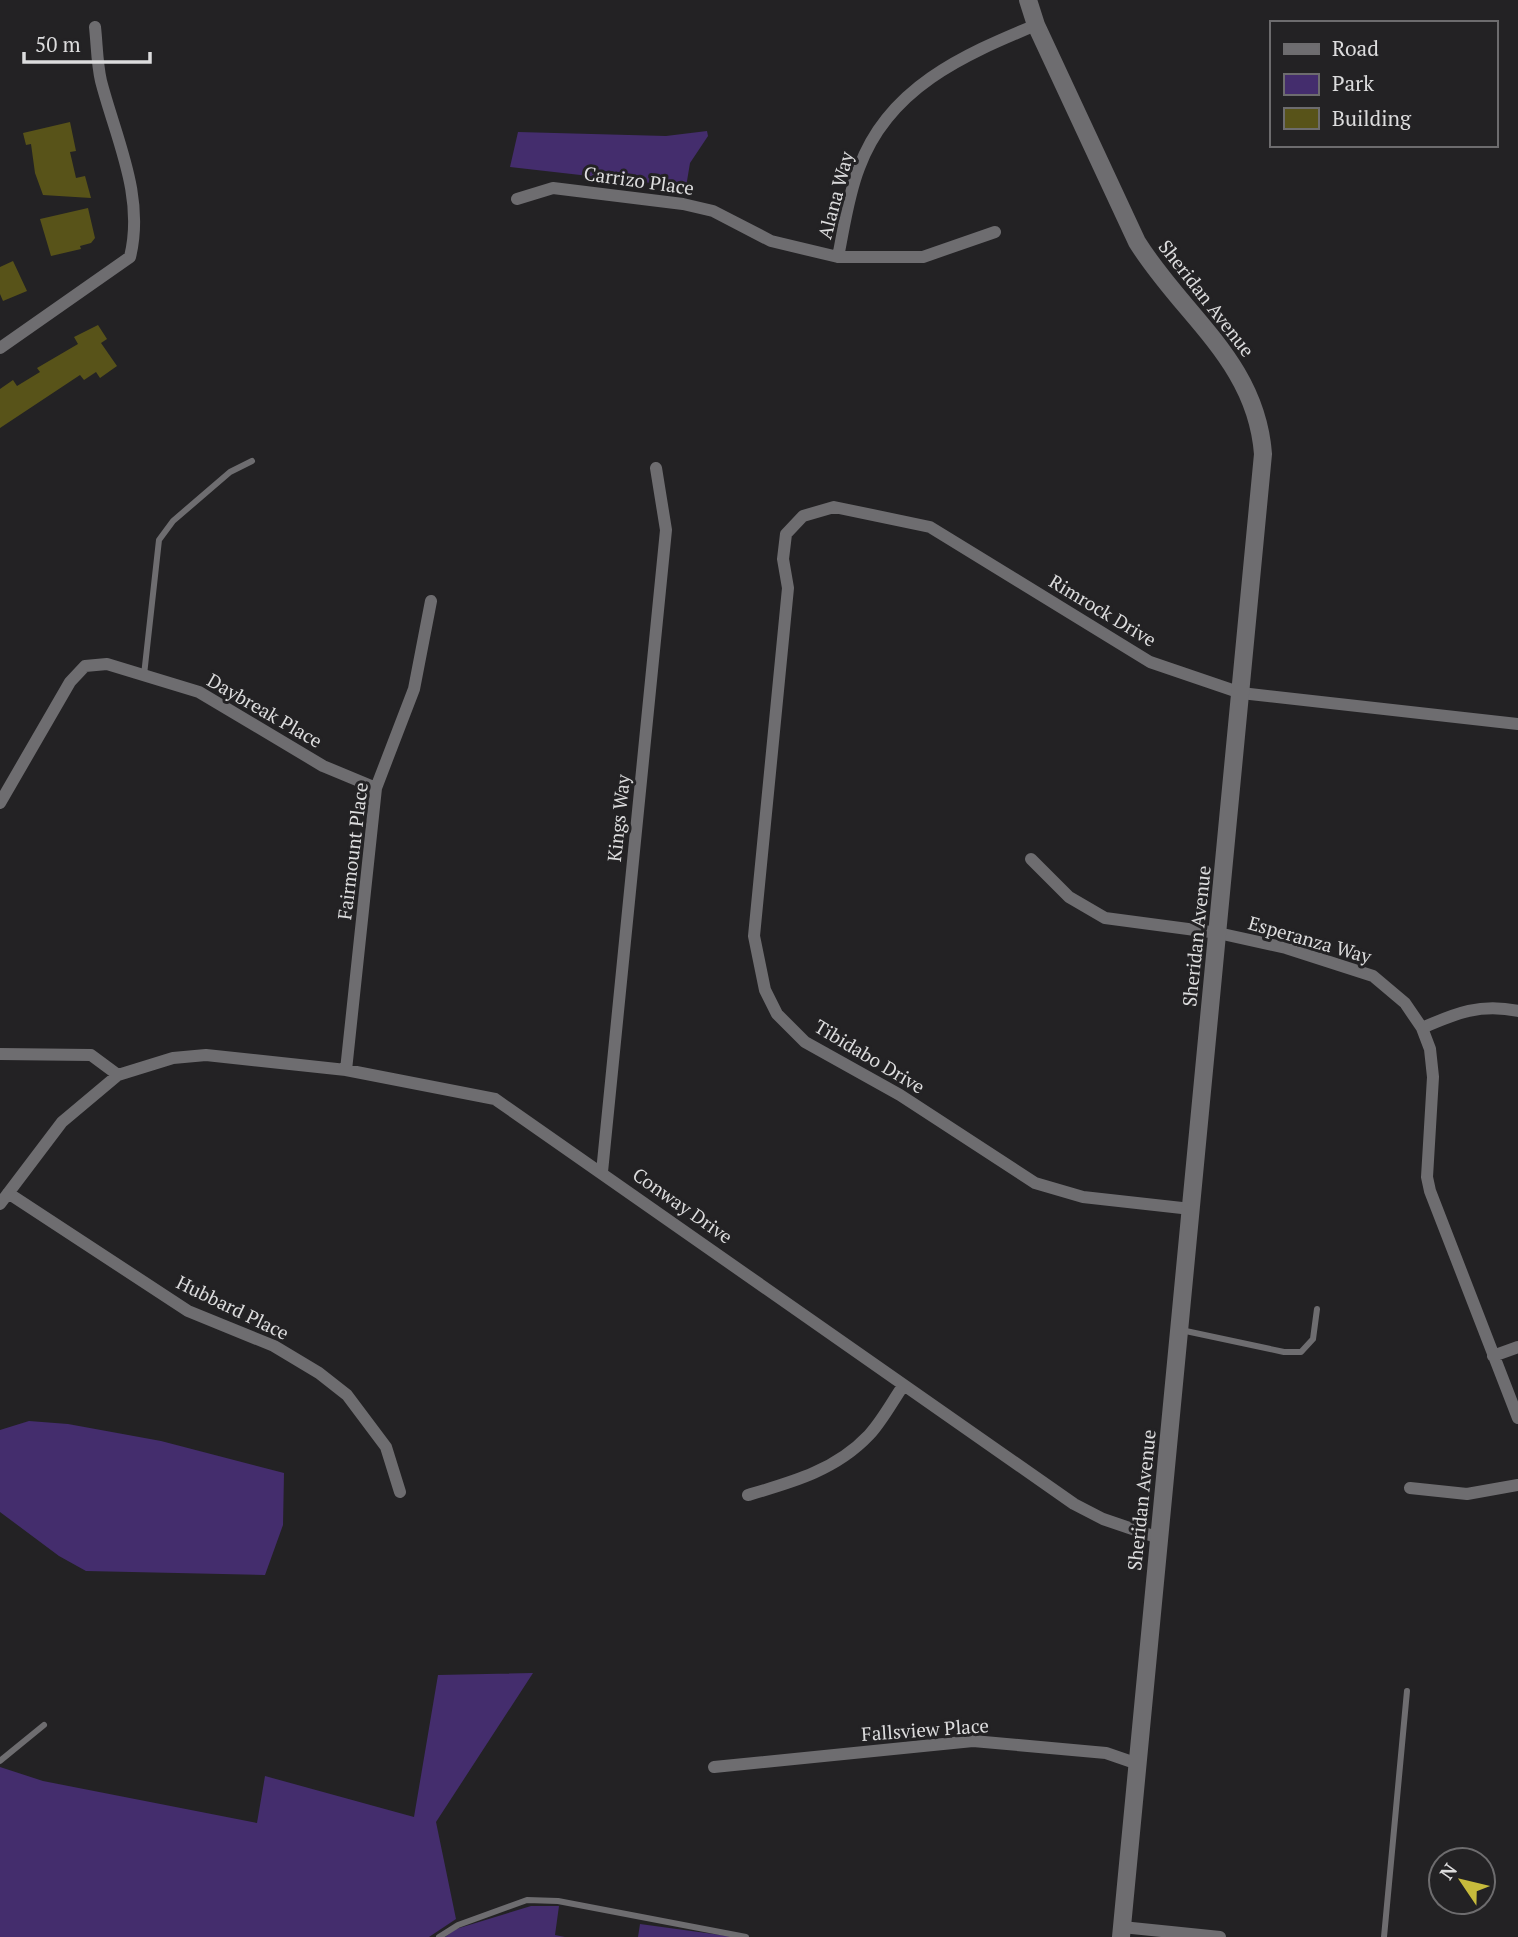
<svg xmlns="http://www.w3.org/2000/svg" width="1518" height="1937" font-family="'PT Serif',serif">
<rect width="100%" height="100%" fill="#232224"/>
<path fill="#442d6d" d="M 707,131 L 708,136 L 690,163 L 686,187 L 510,167 L 518,132 L 666,136 Z
M 29,1421 L 68,1424 L 161,1441 L 284,1473 L 283,1525 L 265,1575 L 86,1571 L 59,1556 L 0,1512 L 0,1430 Z
M 533,1673 L 436,1822 L 456,1919 L 429,1937 L 0,1937 L 0,1767 L 43,1781 L 257,1823 L 265,1776 L 414,1817 L 438,1675 Z
M 531,1906 L 559,1906 L 555,1935 L 565,1937 L 445,1937 L 456,1929 Z
M 640,1924 L 728,1936 L 731,1937 L 638,1937 Z"/>
<path fill="#585319" d="M 70,122 L 76,151 L 70,152 L 76,178 L 85,176 L 91,198 L 43,195 L 35,173 L 31,144 L 26,145 L 23,133 Z
M 88,208 L 95,238 L 91,243 L 80,246 L 81,249 L 51,256 L 40,219 Z
M 13,261 L 27,291 L 3,301 L 0,294 L 0,267 Z
M 98,325 L 107,339 L 101,343 L 117,366 L 100,378 L 96,372 L 84,380 L 80,375 L 0,428 L 0,389 L 13,380 L 17,386 L 40,372 L 37,368 L 78,344 L 74,337 Z"/>
<g fill="none" stroke-linecap="round" stroke-linejoin="round">
<path stroke="#6e6d70" stroke-width="6" d="M 144,675 L 159,540 L 173,521 L 230,472 L 252,461
M 1181,1330 L 1284,1352 L 1301,1352 L 1313,1339 L 1317,1309
M 0,1761 L 44,1725
M 439,1937 L 458,1925 L 527,1900 L 558,1901 L 746,1937
M 1384,1937 L 1407,1691"/>
<path stroke="#6e6d70" stroke-width="12" d="M 517,199 L 553,188 L 683,204 L 713,211 L 771,241 L 838,257 L 923,257 L 995,232
M 838,257 C 844,228 848,196 859,168 C 888,88 963,55 1036,25
M 0,348 L 130,257 C 145,196 116,139 101,81 C 97,64 97,45 95,27
M 0,803 L 70,682 L 85,666 L 107,664 L 199,692 L 323,766 L 376,788
M 1031,859 L 1069,897 L 1105,918 L 1218,933 L 1286,948 L 1373,976 L 1405,1003 L 1422,1028 L 1430,1049 L 1433,1077 L 1427,1177 L 1430,1191 L 1518,1418
M 1422,1028 C 1456,1013 1481,1003 1518,1011
M 0,1054 L 91,1055 L 118,1075
M 346,1070 L 376,788 L 414,689 L 431,601
M 602,1172 L 666,530 L 656,468
M 8,1193 L 188,1311 L 274,1346 L 319,1373 L 347,1395 L 386,1447 L 400,1492
M 0,1204 L 62,1122 L 118,1075 L 173,1058 L 206,1055 L 346,1070 L 495,1099 L 1074,1504 L 1103,1519 L 1159,1538
M 1191,1209 L 1083,1197 L 1035,1183 L 900,1095 L 805,1042 L 777,1014 L 765,990 L 754,936 L 788,588 L 783,559 L 786,534 L 803,516 L 834,507 L 930,527 L 1150,662 L 1241,693 L 1518,724
M 1493,1356 L 1518,1347
M 1410,1488 L 1467,1494 L 1518,1485
M 748,1495 C 793,1482 836,1470 869,1435 C 882,1421 892,1402 903,1386
M 714,1767 L 973,1741 L 1106,1753 L 1138,1764
M 1122,1927 L 1220,1937"/>
<path stroke="#6e6d70" stroke-width="18" d="M 1028,0 L 1036,25 L 1137,242 C 1183,316 1256,361 1263,454 L 1121,1937"/>
</g>
<g text-anchor="middle" dominant-baseline="central" stroke-width="6" stroke-linejoin="round" paint-order="stroke">
<g font-size="19" fill="#dcdcdd" stroke="#232224">
<text transform="translate(639 180) rotate(8)">Carrizo Place</text>
<text transform="translate(835 195) rotate(-75)">Alana Way</text>
<text transform="translate(1207 298) rotate(52)">Sheridan Avenue</text>
<text transform="translate(1103 610) rotate(31)">Rimrock Drive</text>
<text transform="translate(265 710) rotate(30)">Daybreak Place</text>
<text transform="translate(618 818) rotate(-84)">Kings Way</text>
<text transform="translate(352 851) rotate(-83)">Fairmount Place</text>
<text transform="translate(1196 936) rotate(-84)">Sheridan Avenue</text>
<text transform="translate(1310 939) rotate(16)">Esperanza Way</text>
<text transform="translate(870 1056) rotate(31)">Tibidabo Drive</text>
<text transform="translate(683 1205) rotate(35)">Conway Drive</text>
<text transform="translate(233 1307) rotate(26)">Hubbard Place</text>
<text transform="translate(1141 1500) rotate(-84)">Sheridan Avenue</text>
<text transform="translate(925 1729) rotate(-4)">Fallsview Place</text>
</g>
</g>
<rect x="1270" y="21" width="228" height="126" fill="#232224" stroke="#6d6c6e" stroke-width="2"/>
<rect x="1284" y="44" width="35" height="10" fill="#6e6d70" stroke="#6d6c6e" stroke-width="2"/>
<text x="1332" y="56" font-size="21" fill="#dcdcdd">Road</text>
<rect x="1284" y="74" width="35" height="21" fill="#442d6d" stroke="#6d6c6e" stroke-width="2"/>
<text x="1332" y="91" font-size="21" fill="#dcdcdd">Park</text>
<rect x="1284" y="108" width="35" height="21" fill="#585319" stroke="#6d6c6e" stroke-width="2"/>
<text x="1332" y="126" font-size="21" fill="#dcdcdd">Building</text>
<g transform="translate(1462 1881) rotate(305)"><circle r="33" fill="#232224" stroke="#6d6c6e" stroke-width="2"/>
<path d="M0-5L12 26L0 18L-12 26Z" fill="#c7bb3c"/>
<text y="-10" font-size="19" font-weight="bold" text-anchor="middle" fill="#dcdcdd">N</text>
</g>
<path d="M24 52v10h126v-10" fill="none" stroke="#dcdcdd" stroke-width="3.5"/>
<text x="35" y="52" font-size="21" fill="#dcdcdd" stroke="#232224" stroke-width="5" paint-order="stroke">50 m</text>
</svg>
